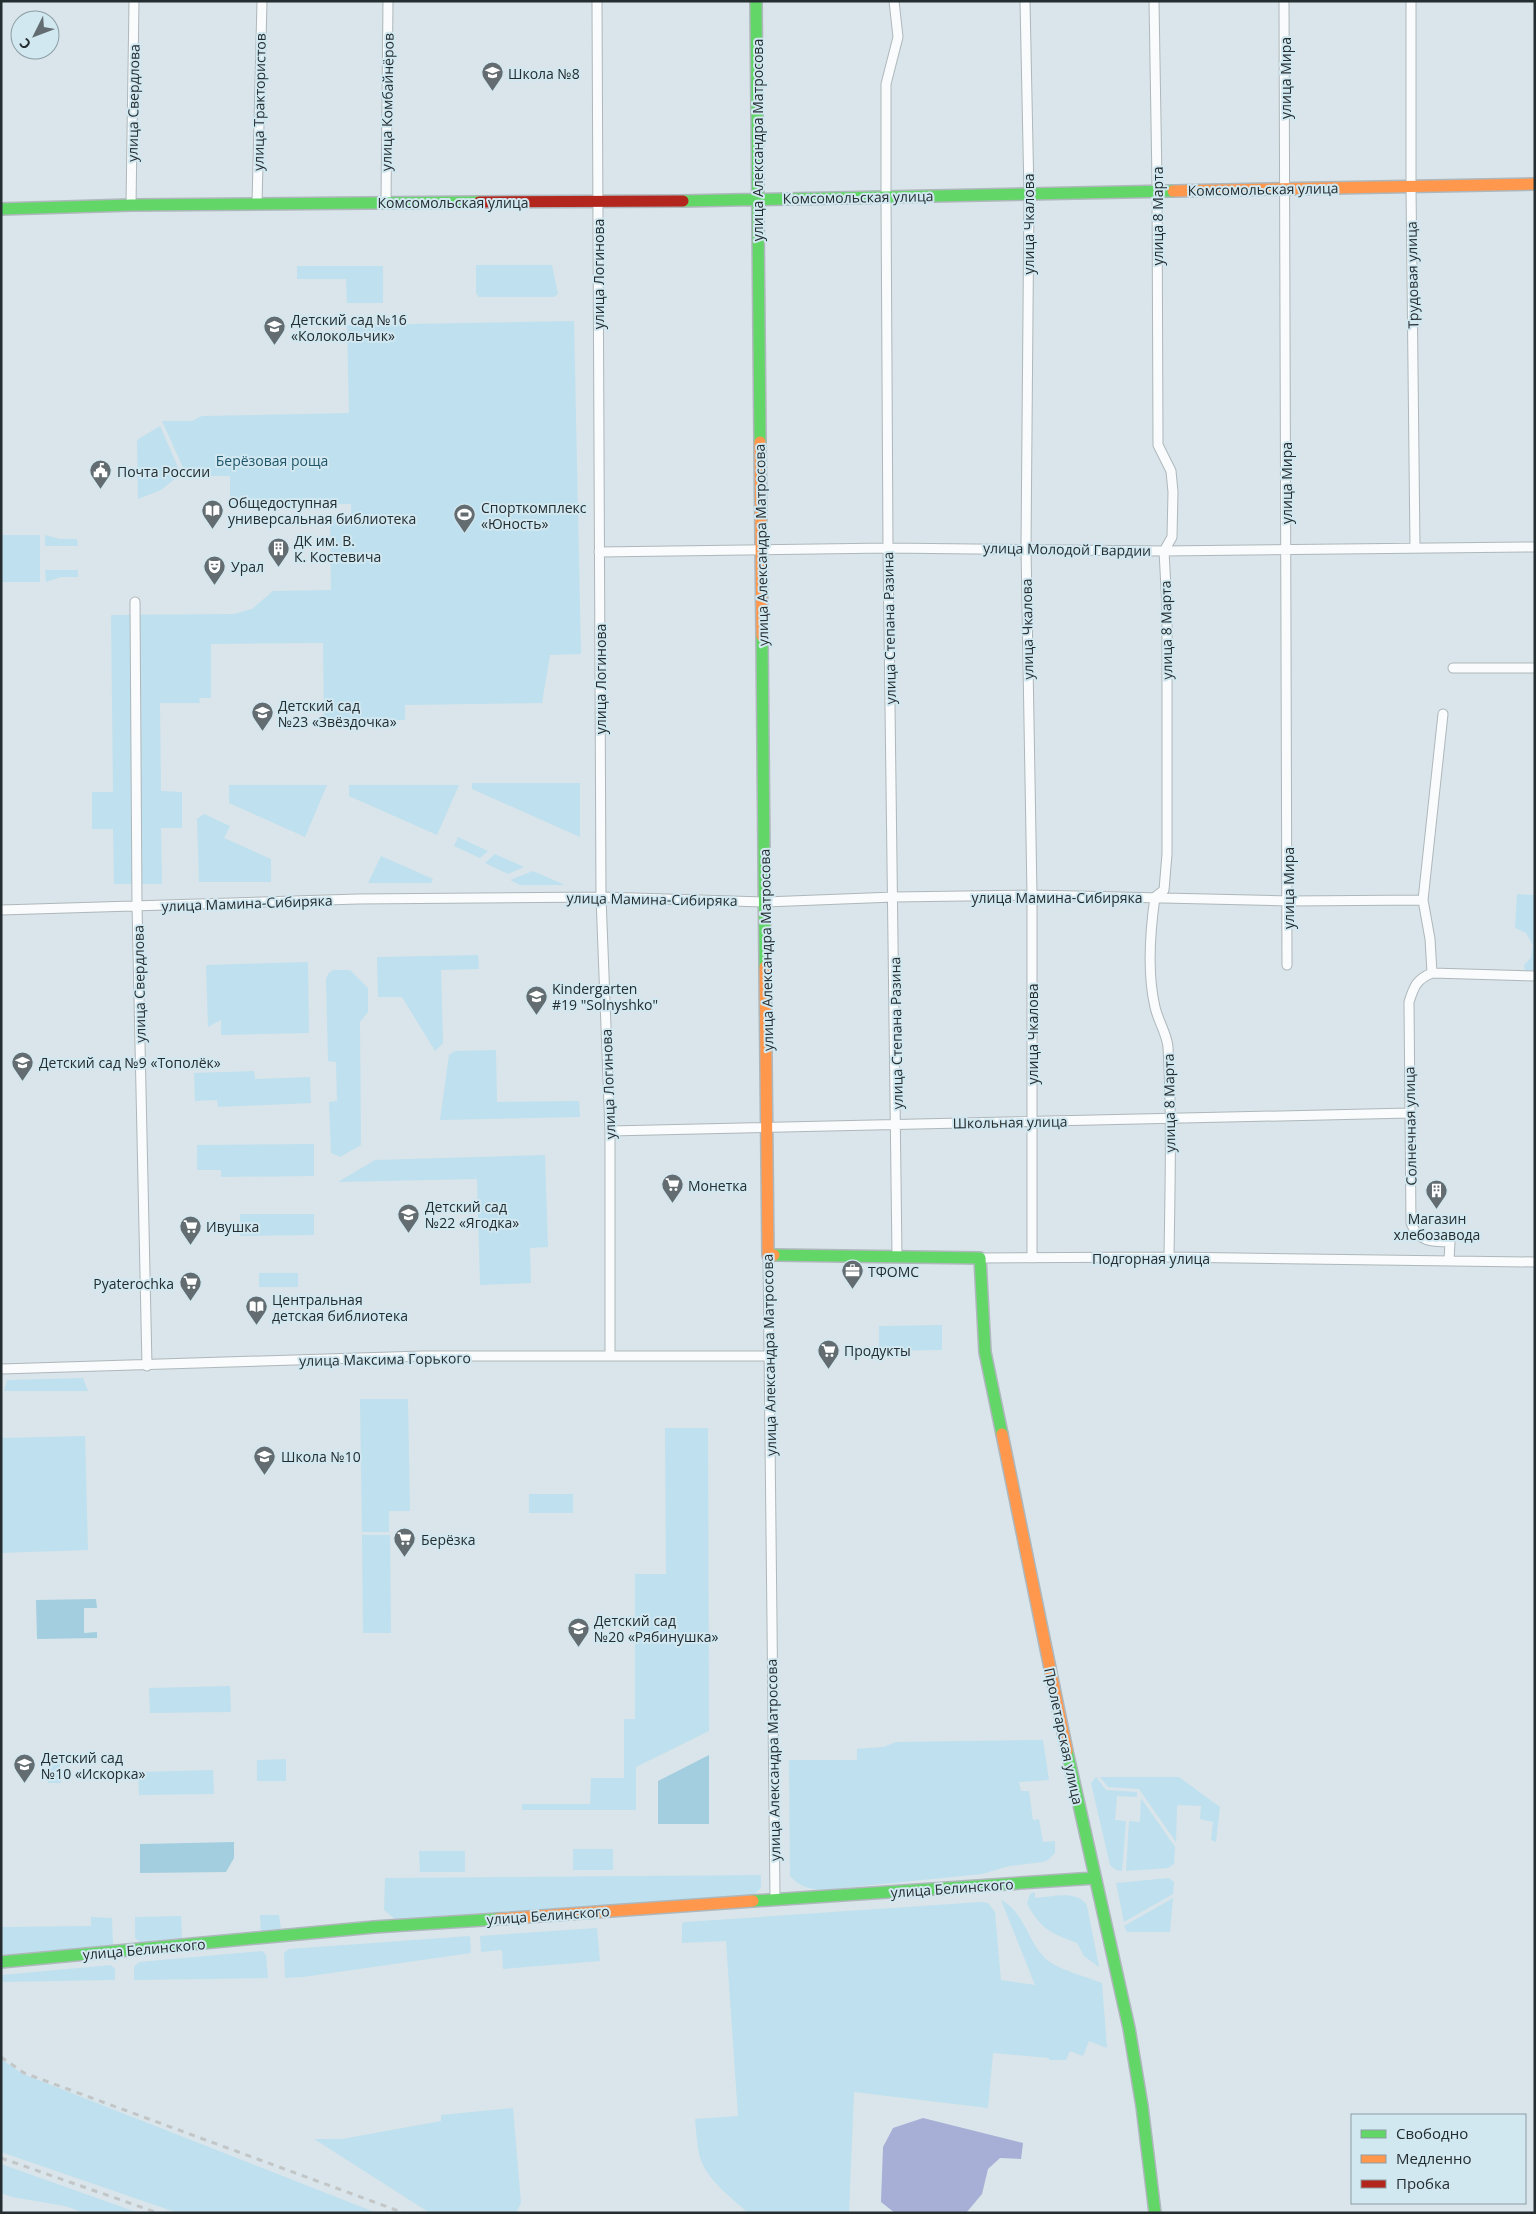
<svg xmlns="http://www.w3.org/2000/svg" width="1536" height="2214" font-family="'Open Sans',sans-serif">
<rect width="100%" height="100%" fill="#d9e5ea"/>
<path fill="#bfe0ee" d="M 476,265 L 552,265 L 558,294 L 554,297 L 479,297 L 476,293 Z
M 297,266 L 383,266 L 383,303 L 347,303 L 346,279 L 297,279 Z
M 574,321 L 581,654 L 550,655 L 542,703 L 405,705 L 405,720 L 324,722 L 323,643 L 211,644 L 211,698 L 199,698 L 200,703 L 160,703 L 161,791 L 182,792 L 182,828 L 161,828 L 162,884 L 114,884 L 113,829 L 92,829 L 92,792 L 113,792 L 111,615 L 234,614 L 252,609 L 273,591 L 331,590 L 330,516 L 351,515 L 351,504 L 230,506 L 230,476 L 207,476 L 185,472 L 162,421 L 192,421 L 202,416 L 349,413 L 347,325 Z
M 160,426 L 181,474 L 161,490 L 138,499 L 137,440 Z
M 1,535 L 40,535 L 40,582 L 1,582 Z
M 45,535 L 60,539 L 77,539 L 78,546 L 45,546 Z
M 45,570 L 78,570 L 78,577 L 61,577 L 46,582 Z
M 472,783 L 580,783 L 580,837 L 472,789 Z
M 229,785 L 327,785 L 305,837 L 229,803 Z
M 349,785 L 459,785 L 437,835 L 349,796 Z
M 204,814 L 230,826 L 224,838 L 271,859 L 271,882 L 199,882 L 197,819 Z
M 458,837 L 488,851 L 480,858 L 454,846 Z
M 495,854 L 524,867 L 508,874 L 485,863 Z
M 381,856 L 433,879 L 431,883 L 368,883 Z
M 533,871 L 565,885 L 520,885 L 510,880 Z
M 1517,894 L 1535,895 L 1535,970 L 1525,971 L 1524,965 L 1531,958 L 1533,945 L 1526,933 L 1515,928 Z
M 478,955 L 479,969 L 441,970 L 443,1043 L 435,1051 L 402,997 L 378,997 L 377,957 Z
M 308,962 L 309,1033 L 221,1035 L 221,1020 L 208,1027 L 206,965 Z
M 333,970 L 350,970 L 368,988 L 368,1012 L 360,1022 L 361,1145 L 340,1157 L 331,1153 L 329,1102 L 337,1101 L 336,1062 L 328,1061 L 326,979 L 328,974 Z
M 496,1050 L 497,1102 L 579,1101 L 580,1117 L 440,1120 L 449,1055 L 455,1051 Z
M 254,1071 L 255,1079 L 310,1077 L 311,1103 L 218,1107 L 217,1100 L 195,1101 L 194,1073 Z
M 314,1144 L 314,1176 L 221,1177 L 221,1170 L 197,1170 L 197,1145 Z
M 545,1155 L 548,1247 L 530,1248 L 531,1283 L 480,1285 L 477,1179 L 338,1182 L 375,1160 Z
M 240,1214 L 314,1214 L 314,1235 L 240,1236 Z
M 259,1273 L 298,1273 L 298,1287 L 259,1287 Z
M 942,1325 L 942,1350 L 879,1351 L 879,1326 Z
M 83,1378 L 88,1391 L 4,1391 L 7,1380 Z
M 360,1399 L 408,1399 L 410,1511 L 389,1511 L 389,1532 L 362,1532 Z
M 665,1428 L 708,1428 L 709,1731 L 636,1767 L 636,1810 L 522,1810 L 522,1804 L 590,1804 L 591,1778 L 624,1778 L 624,1719 L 635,1719 L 635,1574 L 666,1574 Z
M 85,1436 L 88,1550 L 1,1553 L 1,1438 Z
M 529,1494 L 573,1494 L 573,1513 L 529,1513 Z
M 362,1535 L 390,1535 L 391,1633 L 363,1633 Z
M 230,1686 L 231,1712 L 150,1713 L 149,1688 Z
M 1043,1740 L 1049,1780 L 1019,1782 L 1021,1791 L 1029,1791 L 1033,1820 L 1039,1819 L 1043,1842 L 1055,1841 L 1055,1853 L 1048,1860 L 1043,1862 L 1009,1866 L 982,1874 L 823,1890 C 809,1889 800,1887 790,1876 L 789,1760 L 857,1760 L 857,1749 L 883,1747 L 896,1742 Z
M 286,1759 L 286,1781 L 257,1781 L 257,1760 Z
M 60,1761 L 61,1783 L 48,1783 L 48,1762 Z
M 213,1770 L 214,1794 L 139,1795 L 138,1772 Z
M 1096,1777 L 1106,1790 L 1137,1792 L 1137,1797 L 1117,1796 L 1115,1820 L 1126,1821 L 1122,1871 L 1116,1870 L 1110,1865 L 1091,1783 Z
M 1100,1777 L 1179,1777 L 1220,1807 L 1216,1842 L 1211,1840 L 1213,1822 L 1200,1819 L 1201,1806 L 1179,1805 L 1177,1806 L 1176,1842 L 1139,1789 L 1108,1787 Z
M 1141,1798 L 1175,1847 L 1174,1864 L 1168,1868 L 1126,1871 L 1129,1821 L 1140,1822 Z
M 573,1849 L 613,1849 L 613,1870 L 573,1870 Z
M 419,1851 L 465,1851 L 465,1872 L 420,1872 Z
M 761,1875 L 761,1888 L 753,1895 L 395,1919 L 384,1910 L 385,1878 Z
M 1169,1878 L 1174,1882 L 1173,1894 L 1124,1922 L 1116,1883 Z
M 1035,1892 L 1035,1898 C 1052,1897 1078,1889 1087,1906 L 1099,1967 L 1084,1956 L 1077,1943 C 1049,1932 1043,1931 1027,1904 L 1030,1894 Z
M 1173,1898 L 1170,1932 L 1127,1932 L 1124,1926 Z
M 1001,1900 C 1024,1911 1028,1942 1045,1958 C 1056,1969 1087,1977 1102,1983 L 1107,2048 L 1089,2041 L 1083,2056 L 1070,2051 L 1066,2060 L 1049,2060 L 1049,2058 L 993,2053 L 988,2108 L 854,2092 L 849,2213 L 748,2213 C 730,2196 705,2179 699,2154 C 697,2143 696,2131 695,2119 L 738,2116 L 726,1941 L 682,1943 L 682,1924 L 685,1922 L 981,1902 L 988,1903 L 995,1912 L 1001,1980 L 1035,1985 Z
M 260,1915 L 279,1915 L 281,1929 L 261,1931 Z
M 181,1916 L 182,1938 L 140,1942 L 135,1938 L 135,1917 Z
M 91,1917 L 112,1918 L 113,1945 L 1,1955 L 1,1927 L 91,1926 Z
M 597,1928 L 600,1961 L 503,1969 L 502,1950 L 481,1952 L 480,1936 Z
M 470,1936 L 471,1953 L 303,1977 L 285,1978 L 284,1953 L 289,1949 Z
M 262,1951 L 266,1955 L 268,1978 L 134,1980 L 134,1967 L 139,1962 Z
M 111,1965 L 115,1969 L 115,1980 L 1,1982 L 1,1975 Z
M 1,2059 L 23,2074 L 377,2213 L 178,2213 L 1,2152 Z
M 513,2108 L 521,2203 L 516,2213 L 430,2213 L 314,2139 L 342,2139 L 441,2121 L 441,2115 Z
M 1,2164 L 139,2213 L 84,2213 L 65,2206 L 12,2197 L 1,2193 Z"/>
<path fill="#a3cedf" d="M 96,1599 L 97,1608 L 84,1608 L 84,1633 L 97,1632 L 97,1638 L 37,1639 L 36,1600 Z
M 709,1755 L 709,1824 L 658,1824 L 658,1781 Z
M 234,1842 L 234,1858 L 226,1872 L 140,1873 L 140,1844 Z"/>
<path fill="#a7afd6" d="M 923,2118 L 1023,2143 L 1021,2159 L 1000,2158 L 988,2169 L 982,2194 L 966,2213 L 895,2213 L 881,2202 L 883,2147 L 893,2128 Z"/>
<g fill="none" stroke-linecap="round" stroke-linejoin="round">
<defs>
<path id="street" d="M 597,1 L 601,897 L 610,1131 L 610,1356
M 894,1 L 898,37 L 886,84 L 886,196 L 888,548 L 897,1257
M 1025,1 L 1029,195 L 1026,548 L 1032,895 L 1032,1258
M 1154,1 L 1157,182 L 1158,445 L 1171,471 L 1173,492 L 1172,537 L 1164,551 L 1167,607 L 1167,854 L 1164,890 L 1155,897 C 1150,932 1147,973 1155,1007 C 1158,1021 1167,1034 1168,1047 C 1172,1117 1170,1187 1169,1257
M 1284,1 L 1287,965
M 1411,1 L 1411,187 L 1415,548
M 386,202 L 388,1
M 257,204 L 262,1
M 131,205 L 134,1
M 599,552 L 888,548 L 1164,551 L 1535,547
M 135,602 L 137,906 L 147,1366
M 1453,668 L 1535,668
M 1443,714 L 1423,900 L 1430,939 L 1432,973 C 1417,979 1414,986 1409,1002 L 1411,1223 C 1418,1242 1432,1242 1450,1242 L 1449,1260
M 1,910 L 358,899 L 601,897 L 765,902 L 894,897 L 1032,895 L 1289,901 L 1423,900
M 1432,973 L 1535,976
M 610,1131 L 1410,1113
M 768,1255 L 775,1899
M 980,1258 L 1169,1257 L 1535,1262
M 1,1369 L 422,1356 L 769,1356"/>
<path id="fast" d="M 756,1 L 760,442
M 683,201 L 1173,191
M 1,209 L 131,205 L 479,202
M 762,636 L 765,967
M 774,1255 L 980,1258 L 985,1352 L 1002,1434
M 1067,1751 L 1129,2028 L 1142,2106 L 1155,2213
M 753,1901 L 1095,1878
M 1,1962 L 374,1927 L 498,1919"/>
<path id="slow" d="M 1173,191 L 1535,184
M 760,442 L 762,636
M 765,967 L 768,1255 L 774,1255
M 1002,1434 L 1067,1751
M 498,1919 L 753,1901"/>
<path id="jam" d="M 479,202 L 683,201"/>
</defs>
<use href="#street" stroke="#aeb7bb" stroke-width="11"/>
<use href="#fast" stroke="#aeb7bb" stroke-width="14"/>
<use href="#slow" stroke="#aeb7bb" stroke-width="14"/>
<use href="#jam" stroke="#aeb7bb" stroke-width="14"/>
<use href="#street" stroke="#f9fbfc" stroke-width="9"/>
<use href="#fast" stroke="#63d668" stroke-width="11"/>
<use href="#slow" stroke="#ff974d" stroke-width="11"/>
<use href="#jam" stroke="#b3261e" stroke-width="11"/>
<path stroke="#c2c6c7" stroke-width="3" stroke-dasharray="6 6" stroke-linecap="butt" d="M 1,2057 L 24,2073 L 404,2213
M 1,2158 L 158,2213"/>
</g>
<defs>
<symbol id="school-pin" viewBox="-11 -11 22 30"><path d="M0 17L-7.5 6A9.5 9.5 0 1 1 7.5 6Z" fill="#636d71" stroke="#d2e8f1"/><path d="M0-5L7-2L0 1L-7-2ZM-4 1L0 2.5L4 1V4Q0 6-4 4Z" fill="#fff"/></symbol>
<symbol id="civic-pin" viewBox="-11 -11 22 30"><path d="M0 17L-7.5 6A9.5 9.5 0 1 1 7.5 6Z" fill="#636d71" stroke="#d2e8f1"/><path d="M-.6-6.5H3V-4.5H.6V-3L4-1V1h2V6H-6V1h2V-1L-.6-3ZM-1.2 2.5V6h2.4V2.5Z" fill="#fff"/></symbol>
<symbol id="library-pin" viewBox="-11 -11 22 30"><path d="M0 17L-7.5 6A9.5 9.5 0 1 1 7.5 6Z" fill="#636d71" stroke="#d2e8f1"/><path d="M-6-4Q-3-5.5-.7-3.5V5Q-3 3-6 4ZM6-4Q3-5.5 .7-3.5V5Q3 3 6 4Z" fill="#fff"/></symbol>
<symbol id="stadium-pin" viewBox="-11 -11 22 30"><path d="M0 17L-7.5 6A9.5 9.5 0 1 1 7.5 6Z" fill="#636d71" stroke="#d2e8f1"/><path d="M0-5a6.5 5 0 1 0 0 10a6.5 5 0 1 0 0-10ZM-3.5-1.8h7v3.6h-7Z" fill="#fff"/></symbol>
<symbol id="building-pin" viewBox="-11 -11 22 30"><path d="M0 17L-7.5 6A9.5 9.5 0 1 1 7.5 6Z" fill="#636d71" stroke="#d2e8f1"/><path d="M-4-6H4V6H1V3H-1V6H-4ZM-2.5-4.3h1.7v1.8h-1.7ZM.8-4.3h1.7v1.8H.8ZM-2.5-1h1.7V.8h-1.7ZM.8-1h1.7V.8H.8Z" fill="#fff"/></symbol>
<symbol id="theatre-pin" viewBox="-11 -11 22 30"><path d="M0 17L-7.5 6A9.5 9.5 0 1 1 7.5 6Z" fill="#636d71" stroke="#d2e8f1"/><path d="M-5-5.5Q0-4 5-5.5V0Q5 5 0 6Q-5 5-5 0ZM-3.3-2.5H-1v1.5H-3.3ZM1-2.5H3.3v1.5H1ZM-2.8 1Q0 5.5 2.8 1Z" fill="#fff"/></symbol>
<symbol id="supermarket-pin" viewBox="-11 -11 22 30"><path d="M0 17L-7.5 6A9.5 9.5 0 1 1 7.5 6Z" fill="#636d71" stroke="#d2e8f1"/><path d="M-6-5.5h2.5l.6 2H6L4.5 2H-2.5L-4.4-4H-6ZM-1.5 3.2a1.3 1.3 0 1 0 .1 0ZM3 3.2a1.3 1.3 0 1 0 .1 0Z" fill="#fff"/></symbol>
<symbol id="office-pin" viewBox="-11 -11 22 30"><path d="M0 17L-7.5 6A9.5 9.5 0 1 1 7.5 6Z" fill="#636d71" stroke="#d2e8f1"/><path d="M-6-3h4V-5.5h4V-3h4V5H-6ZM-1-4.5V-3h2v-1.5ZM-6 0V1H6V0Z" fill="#fff"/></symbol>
</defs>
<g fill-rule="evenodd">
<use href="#school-pin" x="480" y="60" width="25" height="34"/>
<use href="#school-pin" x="262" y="314" width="25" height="34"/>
<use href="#civic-pin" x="88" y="458" width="25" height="34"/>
<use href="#library-pin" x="200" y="498" width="25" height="34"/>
<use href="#stadium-pin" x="452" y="502" width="25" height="34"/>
<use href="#building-pin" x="266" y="536" width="25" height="34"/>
<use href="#theatre-pin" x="202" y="554" width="25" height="34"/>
<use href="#school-pin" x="250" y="700" width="25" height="34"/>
<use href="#school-pin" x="524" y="984" width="25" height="34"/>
<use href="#school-pin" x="10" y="1050" width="25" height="34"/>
<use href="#supermarket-pin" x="660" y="1172" width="25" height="34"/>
<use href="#building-pin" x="1424" y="1178" width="25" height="34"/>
<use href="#school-pin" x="396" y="1202" width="25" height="34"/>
<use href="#supermarket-pin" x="178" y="1214" width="25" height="34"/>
<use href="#office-pin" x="840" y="1258" width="25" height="34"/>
<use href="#supermarket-pin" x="178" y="1270" width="25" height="34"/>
<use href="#library-pin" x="244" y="1294" width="25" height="34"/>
<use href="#supermarket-pin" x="816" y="1338" width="25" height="34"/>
<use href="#school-pin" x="252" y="1444" width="25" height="34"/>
<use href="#supermarket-pin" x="392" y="1526" width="25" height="34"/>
<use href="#school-pin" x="566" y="1616" width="25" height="34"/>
<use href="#school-pin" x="12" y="1752" width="25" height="34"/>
</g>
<g text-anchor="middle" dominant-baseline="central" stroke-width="4" stroke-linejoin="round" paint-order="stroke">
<g font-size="14" fill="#242d30" stroke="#d2e8f1" text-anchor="start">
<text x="508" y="73">Школа №8</text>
<text x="291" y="319">Детский сад №16<tspan x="291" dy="16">«Колокольчик»</tspan></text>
<text x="117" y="471">Почта России</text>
<text x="228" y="502">Общедоступная<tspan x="228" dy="16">универсальная библиотека</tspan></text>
<text x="481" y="507">Спорткомплекс<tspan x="481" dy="16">«Юность»</tspan></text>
<text x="294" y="540">ДК им. В.<tspan x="294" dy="16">К. Костевича</tspan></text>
<text x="231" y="566">Урал</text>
<text x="278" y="705">Детский сад<tspan x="278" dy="16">№23 «Звёздочка»</tspan></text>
<text x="552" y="988">Kindergarten<tspan x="552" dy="16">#19 "Solnyshko"</tspan></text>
<text x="39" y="1062">Детский сад №9 «Тополёк»</text>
<text x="688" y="1185">Монетка</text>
<text x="425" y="1206">Детский сад<tspan x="425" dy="16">№22 «Ягодка»</tspan></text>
<text x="1437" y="1218" text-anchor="middle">Магазин<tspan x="1437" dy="16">хлебозавода</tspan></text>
<text x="206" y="1226">Ивушка</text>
<text x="868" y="1271">ТФОМС</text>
<text x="174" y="1283" text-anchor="end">Pyaterochka</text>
<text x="272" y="1299">Центральная<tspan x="272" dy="16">детская библиотека</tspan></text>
<text x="844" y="1350">Продукты</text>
<text x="281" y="1456">Школа №10</text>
<text x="421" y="1539">Берёзка</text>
<text x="594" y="1620">Детский сад<tspan x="594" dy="16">№20 «Рябинушка»</tspan></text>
<text x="41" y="1757">Детский сад<tspan x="41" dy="16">№10 «Искорка»</tspan></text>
</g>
<g font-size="14" fill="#242d30" stroke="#d2e8f1">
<text transform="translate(1285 78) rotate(-90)">улица Мира</text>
<text transform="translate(259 102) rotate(-89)">улица Трактористов</text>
<text transform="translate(387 102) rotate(-89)">улица Комбайнёров</text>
<text transform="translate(133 103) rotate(-89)">улица Свердлова</text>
<text transform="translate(757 140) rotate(-90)">улица Александра Матросова</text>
<text transform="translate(1263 189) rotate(-1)">Комсомольская улица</text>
<text transform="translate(858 197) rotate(-1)">Комсомольская улица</text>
<text x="453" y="202">Комсомольская улица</text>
<text transform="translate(1157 216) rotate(-90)">улица 8 Марта</text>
<text transform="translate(1028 224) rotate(-90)">улица Чкалова</text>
<text transform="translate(598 274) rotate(-90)">улица Логинова</text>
<text transform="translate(1412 275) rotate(-91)">Трудовая улица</text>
<text transform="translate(1286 483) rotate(-90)">улица Мира</text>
<text transform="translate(761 545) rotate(-91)">улица Александра Матросова</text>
<text transform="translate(1067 549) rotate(1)">улица Молодой Гвардии</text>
<text transform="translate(889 628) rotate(-91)">улица Степана Разина</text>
<text transform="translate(1027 629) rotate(-91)">улица Чкалова</text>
<text transform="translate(1166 630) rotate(-91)">улица 8 Марта</text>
<text transform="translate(600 679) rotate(-90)">улица Логинова</text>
<text transform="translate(1288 888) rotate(-90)">улица Мира</text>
<text x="1057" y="897">улица Мамина-Сибиряка</text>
<text transform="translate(652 899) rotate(1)">улица Мамина-Сибиряка</text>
<text transform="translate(247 903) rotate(-2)">улица Мамина-Сибиряка</text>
<text transform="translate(766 950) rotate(-91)">улица Александра Матросова</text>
<text transform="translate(139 984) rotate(-91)">улица Свердлова</text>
<text transform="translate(896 1033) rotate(-91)">улица Степана Разина</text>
<text transform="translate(1032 1034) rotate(-90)">улица Чкалова</text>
<text transform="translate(608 1084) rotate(-92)">улица Логинова</text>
<text transform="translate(1169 1103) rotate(-91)">улица 8 Марта</text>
<text transform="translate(1010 1122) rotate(-1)">Школьная улица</text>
<text transform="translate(1410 1126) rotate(-91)">Солнечная улица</text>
<text x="1151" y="1258">Подгорная улица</text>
<text transform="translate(769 1355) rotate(-91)">улица Александра Матросова</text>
<text transform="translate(385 1359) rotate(-1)">улица Максима Горького</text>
<text transform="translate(1064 1736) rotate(78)">Пролетарская улица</text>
<text transform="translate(773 1760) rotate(-91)">улица Александра Матросова</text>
<text transform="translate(952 1888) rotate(-4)">улица Белинского</text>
<text transform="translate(548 1915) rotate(-4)">улица Белинского</text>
<text transform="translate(144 1949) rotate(-5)">улица Белинского</text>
</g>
<g font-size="14" fill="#1f566a" stroke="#d2e8f1">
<text x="272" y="460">Берёзовая роща</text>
</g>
</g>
<rect width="1536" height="2214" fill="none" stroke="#242d30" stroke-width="5"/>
<rect x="1351" y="2114" width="175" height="90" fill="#d2e8f1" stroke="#8c9da4"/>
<rect x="1361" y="2130" width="25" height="8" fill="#63d668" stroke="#8c9da4"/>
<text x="1396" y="2139" font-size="15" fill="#242d30">Свободно</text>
<rect x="1361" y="2155" width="25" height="8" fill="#ff974d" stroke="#8c9da4"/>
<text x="1396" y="2164" font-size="15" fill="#242d30">Медленно</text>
<rect x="1361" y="2180" width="25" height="8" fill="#b3261e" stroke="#8c9da4"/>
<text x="1396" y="2189" font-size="15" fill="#242d30">Пробка</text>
<g transform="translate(35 35) rotate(228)"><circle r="24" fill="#d2e8f1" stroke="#8c9da4"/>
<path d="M0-4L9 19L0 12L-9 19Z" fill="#636d71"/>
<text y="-8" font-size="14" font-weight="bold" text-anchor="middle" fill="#242d30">С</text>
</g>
</svg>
